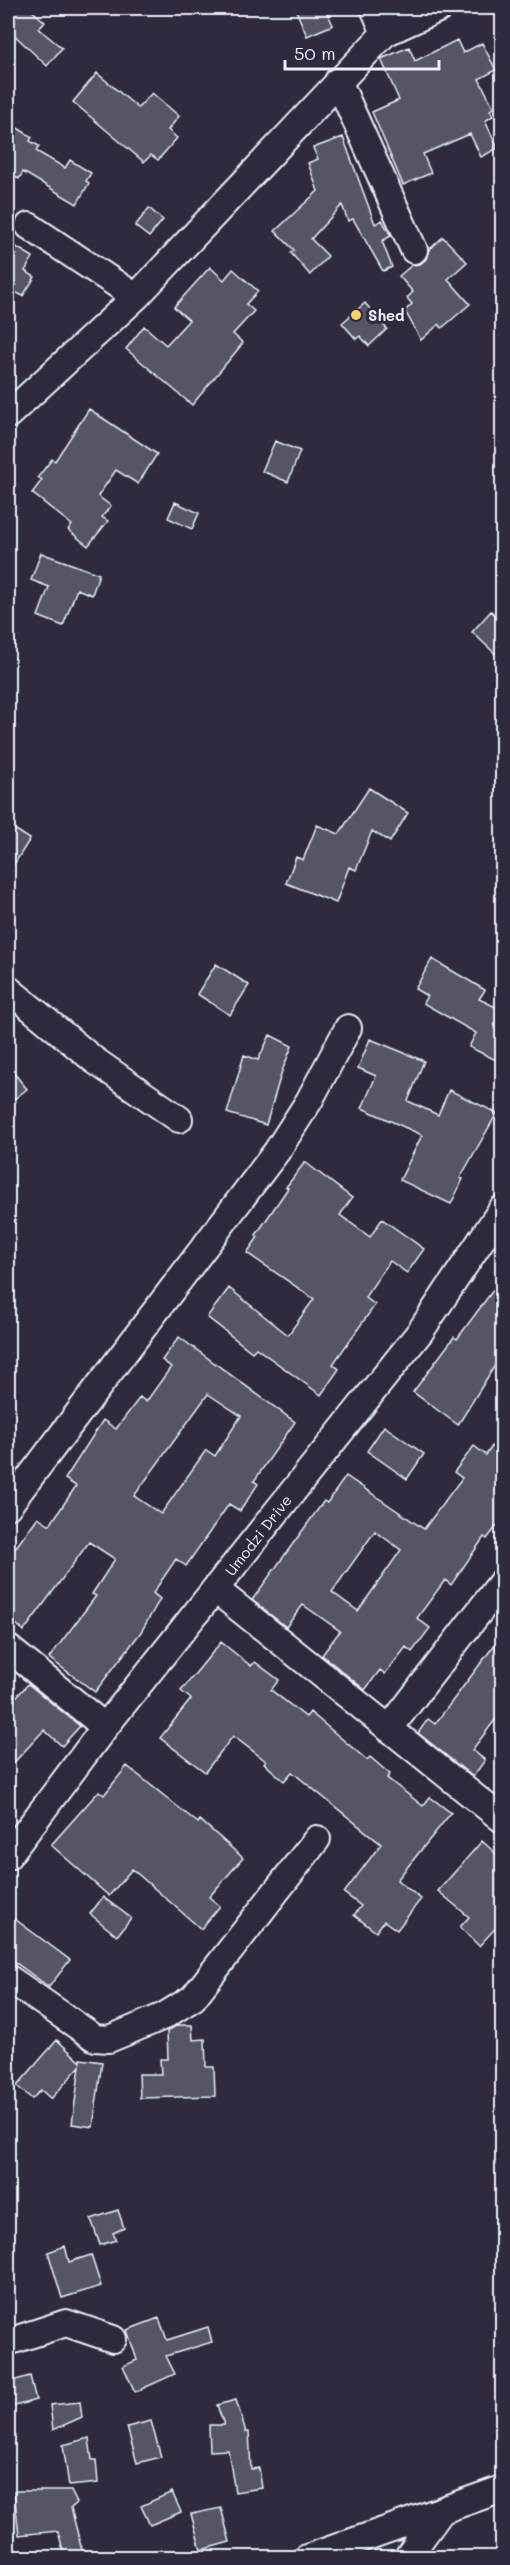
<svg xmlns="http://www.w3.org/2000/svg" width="510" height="2565" font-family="Mali,sans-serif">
<rect width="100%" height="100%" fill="#2f2a3d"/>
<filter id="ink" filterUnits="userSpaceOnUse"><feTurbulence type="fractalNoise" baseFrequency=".0167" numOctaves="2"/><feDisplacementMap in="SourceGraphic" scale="12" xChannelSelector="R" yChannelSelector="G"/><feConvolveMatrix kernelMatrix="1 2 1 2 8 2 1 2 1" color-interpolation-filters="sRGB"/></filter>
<g filter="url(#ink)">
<path fill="#575565" stroke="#e8f1f8" stroke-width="1.5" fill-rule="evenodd" d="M 8,8 L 29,8 L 45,22 L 39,29 L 62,48 L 47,66 L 8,29 Z
M 295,8 L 325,8 L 333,25 L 307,36 Z
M 457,40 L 463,53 L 482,43 L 496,70 L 479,79 L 494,108 L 490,110 L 493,116 L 485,121 L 498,148 L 481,157 L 470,134 L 423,154 L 431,173 L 403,185 L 372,112 L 399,100 L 381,59 L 409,47 L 415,61 Z
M 97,73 L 138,108 L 152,93 L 179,116 L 168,130 L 177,138 L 158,160 L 151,155 L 144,162 L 73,102 Z
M 8,122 L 32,137 L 30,141 L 39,146 L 36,151 L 65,168 L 70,160 L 91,173 L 86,181 L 89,183 L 77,204 L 23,172 L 19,179 L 8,172 Z
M 343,137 L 375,224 L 382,220 L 391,236 L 382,241 L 392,267 L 383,271 L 353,219 L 348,221 L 342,205 L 311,239 L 328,256 L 310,275 L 291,253 L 294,250 L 275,231 L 318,191 L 308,163 L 318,159 L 313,148 Z
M 149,208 L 163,220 L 149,237 L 135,226 Z
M 443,237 L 467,262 L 448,279 L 470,304 L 442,328 L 439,324 L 421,340 L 405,311 L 412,304 L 407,298 L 413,292 L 399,276 L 412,265 L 420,264 L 426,259 L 429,250 Z
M 8,242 L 33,257 L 25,271 L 35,277 L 23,296 L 13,291 L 8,301 Z
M 210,267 L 224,280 L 233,269 L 258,291 L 246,304 L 254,311 L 233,334 L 243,343 L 192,405 L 126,349 L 144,326 L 166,345 L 189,320 L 174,307 Z
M 365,303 L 387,329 L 369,346 L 360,336 L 356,339 L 342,323 Z
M 89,409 L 157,454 L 138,484 L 116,470 L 98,496 L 111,506 L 102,517 L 108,521 L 88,546 L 68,530 L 72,525 L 32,493 L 42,480 L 38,477 L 52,459 L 55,461 Z
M 275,441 L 300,451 L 288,482 L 262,471 Z
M 175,502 L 199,513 L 192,529 L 168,518 Z
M 41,553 L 99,574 L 92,595 L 77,589 L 63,626 L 38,616 L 49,587 L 31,580 Z
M 491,611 L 502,621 L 502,660 L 472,632 Z
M 369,788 L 408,813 L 390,842 L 372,831 L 356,870 L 349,867 L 336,903 L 286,883 L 296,857 L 303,860 L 317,825 L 339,834 Z
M 8,825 L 30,839 L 8,874 Z
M 432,959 L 485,990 L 479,999 L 502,1010 L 502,1063 L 469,1047 L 476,1033 L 423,1003 L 427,996 L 415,989 Z
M 216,964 L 249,985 L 230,1015 L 197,994 Z
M 270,1035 L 292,1046 L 282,1071 L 266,1125 L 227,1113 L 244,1055 L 258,1060 Z
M 370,1039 L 424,1061 L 408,1101 L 438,1115 L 449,1090 L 497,1113 L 460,1178 L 463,1179 L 451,1204 L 400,1180 L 422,1135 L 362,1108 L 376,1076 L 358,1068 Z
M 8,1066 L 27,1089 L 8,1104 Z
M 305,1162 L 352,1198 L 340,1215 L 370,1237 L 382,1219 L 424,1249 L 407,1273 L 390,1261 L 365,1297 L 375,1305 L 333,1364 L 339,1369 L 321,1395 L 256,1348 L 252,1352 L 207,1317 L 229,1288 L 288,1335 L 314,1299 L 247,1253 L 258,1237 L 256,1235 L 288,1188 L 286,1187 Z
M 502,1278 L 502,1354 L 458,1425 L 413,1392 L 454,1337 L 457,1339 Z
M 179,1337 L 295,1422 L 254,1481 L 258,1484 L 240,1511 L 229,1504 L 186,1566 L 176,1559 L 153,1593 L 160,1599 L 141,1632 L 95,1692 L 49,1658 L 96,1596 L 92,1594 L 115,1559 L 89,1542 L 24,1631 L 8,1617 L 8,1558 L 38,1517 L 50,1525 L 76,1486 L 65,1479 L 103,1420 L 116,1429 L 140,1397 L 146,1402 L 171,1367 L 162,1360 ZM 208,1394 L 241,1416 L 215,1456 L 206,1450 L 161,1514 L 134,1496 Z
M 384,1426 L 424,1454 L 407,1479 L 367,1451 Z
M 502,1432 L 502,1519 L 487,1539 L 484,1537 L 451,1585 L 445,1580 L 417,1618 L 430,1628 L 412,1652 L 406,1647 L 385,1674 L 380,1670 L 365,1690 L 322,1655 L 340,1631 L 303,1605 L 286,1627 L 252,1600 L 324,1501 L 327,1503 L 346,1476 L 424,1529 L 462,1478 L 454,1472 L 474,1446 L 486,1455 ZM 375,1531 L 401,1550 L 358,1611 L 332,1592 Z
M 502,1635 L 502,1711 L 472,1750 L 485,1760 L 473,1777 L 418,1733 L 428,1719 L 435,1724 Z
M 221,1642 L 251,1666 L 255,1662 L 279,1680 L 271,1690 L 306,1717 L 310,1712 L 367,1760 L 370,1757 L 390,1774 L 387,1778 L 423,1806 L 430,1797 L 451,1813 L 397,1880 L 421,1899 L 397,1930 L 384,1921 L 376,1932 L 354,1915 L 361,1906 L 344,1893 L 381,1844 L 292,1772 L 284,1781 L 264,1763 L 266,1761 L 233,1736 L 205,1772 L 160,1738 L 191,1699 L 181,1691 Z
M 28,1684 L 80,1726 L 62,1746 L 44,1730 L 8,1769 L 8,1706 Z
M 127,1766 L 198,1823 L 200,1820 L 243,1858 L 209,1897 L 220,1906 L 201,1929 L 132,1869 L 109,1896 L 51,1845 L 99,1791 L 104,1795 Z
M 482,1841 L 502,1859 L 502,1921 L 479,1946 L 460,1927 L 469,1917 L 438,1891 Z
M 103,1897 L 131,1918 L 117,1936 L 90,1914 Z
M 8,1914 L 70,1960 L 49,1987 L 8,1957 Z
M 178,2025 L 192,2025 L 193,2040 L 205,2039 L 206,2067 L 214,2067 L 215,2096 L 140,2098 L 139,2074 L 161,2074 L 160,2059 L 168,2059 L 167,2031 Z
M 57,2040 L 81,2062 L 81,2059 L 102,2062 L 93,2127 L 72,2124 L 80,2066 L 51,2099 L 41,2090 L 32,2099 L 17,2086 Z
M 118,2210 L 124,2228 L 113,2233 L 116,2240 L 100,2245 L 91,2219 Z
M 65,2246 L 69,2262 L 91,2255 L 101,2286 L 62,2298 L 48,2252 Z
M 159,2318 L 167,2340 L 208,2327 L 212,2342 L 166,2356 L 175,2374 L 135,2392 L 123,2366 L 137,2360 L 127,2330 Z
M 30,2376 L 36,2400 L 8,2408 L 8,2382 Z
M 236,2400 L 246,2432 L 249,2432 L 251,2469 L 259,2468 L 262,2488 L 235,2492 L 228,2450 L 210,2451 L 209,2425 L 224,2425 L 217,2405 Z
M 80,2402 L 82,2417 L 53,2430 L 50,2405 Z
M 151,2421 L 161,2457 L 137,2463 L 127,2427 Z
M 89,2438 L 92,2460 L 96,2460 L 98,2483 L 69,2486 L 63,2445 Z
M 14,2491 L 71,2491 L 77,2503 L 71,2508 L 84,2558 L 65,2558 L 58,2531 L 19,2535 Z
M 172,2492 L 181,2512 L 150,2525 L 141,2506 Z
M 221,2508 L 230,2542 L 201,2550 L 191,2514 Z"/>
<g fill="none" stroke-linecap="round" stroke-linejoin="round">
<defs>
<path id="minor" d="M 385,33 L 440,8
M 338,81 L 414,250
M 29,226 L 136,297
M 8,415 L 136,297 L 385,33 L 374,8
M 8,989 L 94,1060 L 179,1119
M 8,1506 L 277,1151 L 309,1101 L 348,1028
M 215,1589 L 502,1819
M 8,1648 L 105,1727
M 389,1729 L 502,1582
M 8,1856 L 105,1727 L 420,1332 L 502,1209
M 8,1978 L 95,2038 L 109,2039 L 126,2032 L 164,2016 L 193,1998 L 317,1839
M 8,2342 L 66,2323 L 113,2339
M 307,2558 L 502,2489
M 407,2558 L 442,2510"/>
</defs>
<use href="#minor" stroke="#e8f1f8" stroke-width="30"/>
<use href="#minor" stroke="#2f2a3d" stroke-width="26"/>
</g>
</g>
<circle fill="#ffd166" stroke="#2f2a3d" stroke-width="2" cx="356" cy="315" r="6"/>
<g text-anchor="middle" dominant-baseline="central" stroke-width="6" stroke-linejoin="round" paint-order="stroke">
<g font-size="15" font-weight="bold" fill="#e8f1f8" stroke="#2f2a3d" text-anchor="start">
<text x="368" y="315">Shed</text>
</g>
<g font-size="15" fill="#e8f1f8" stroke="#2f2a3d">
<text transform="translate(258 1535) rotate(-52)">Umodzi Drive</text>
</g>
</g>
<rect width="510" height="2565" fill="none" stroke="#2f2a3d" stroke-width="30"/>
<rect x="15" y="15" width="480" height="2535" fill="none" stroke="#e8f1f8" stroke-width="2" filter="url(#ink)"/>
<path d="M285 60v9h154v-9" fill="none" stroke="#e8f1f8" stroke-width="3"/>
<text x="294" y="60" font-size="18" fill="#e8f1f8" stroke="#2f2a3d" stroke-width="4.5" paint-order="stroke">50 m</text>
</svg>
